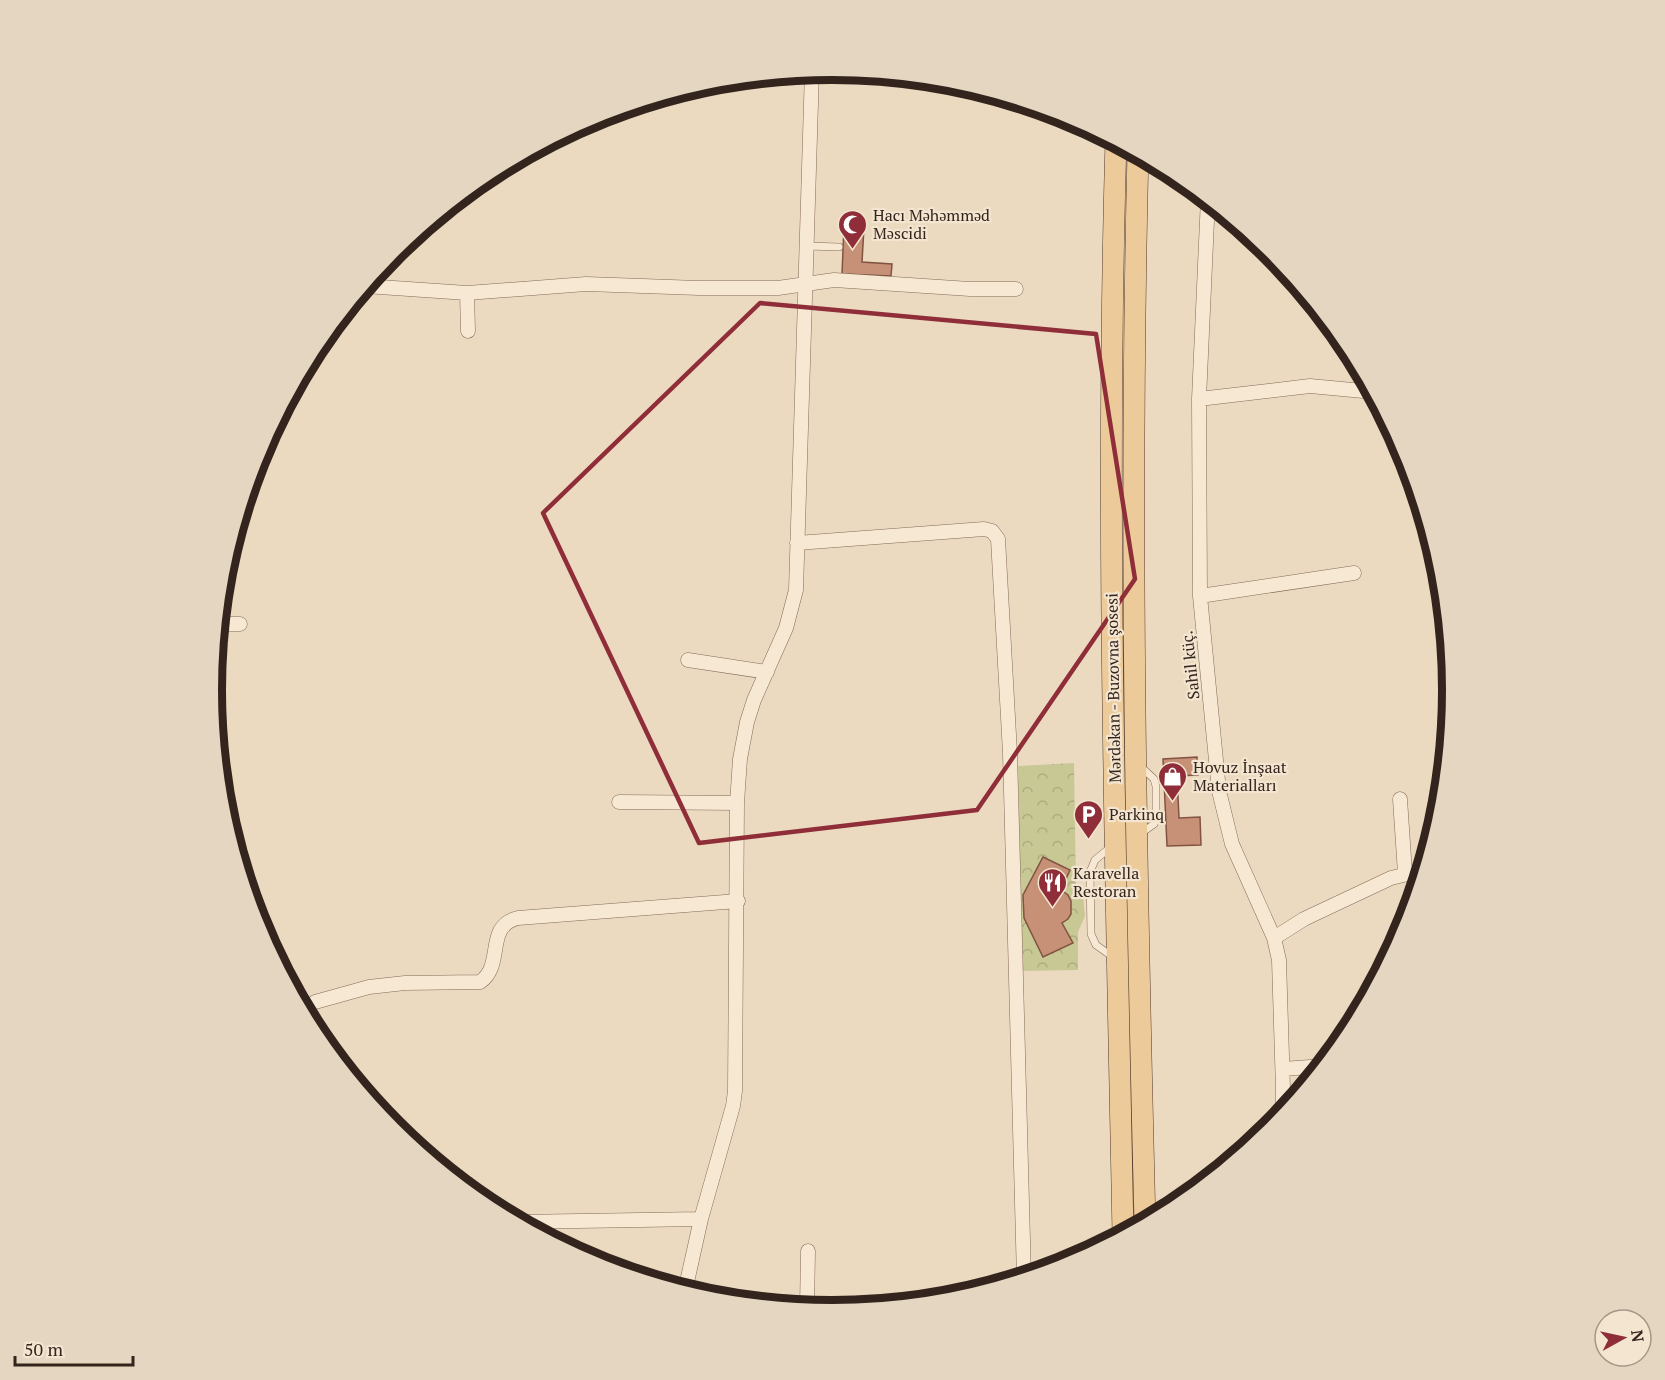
<svg xmlns="http://www.w3.org/2000/svg" width="1665" height="1380" font-family="'PT Serif',serif">
<defs>
<pattern id="park-crowns" width="20" height="18" patternUnits="userSpaceOnUse" patternTransform="scale(1.5)"><rect width="20" height="18" fill="#c8c895"/><path d="M2 6a3 3 0 1 1 6 0M12 15a3 3 0 1 1 6 0" fill="none" stroke="#acac80"/></pattern>
</defs>
<rect width="100%" height="100%" fill="#ebdac0"/>
<path fill="url(#park-crowns)" d="M 1074,763 L 1076,887 L 1083,897 L 1085,916 L 1078,932 L 1078,970 L 1021,971 L 1018,766 Z"/>
<path fill="#c79178" stroke="#815340" stroke-width="1.5" d="M 844,226 L 864,227 L 862,262 L 892,264 L 891,276 L 842,274 Z
M 1197,757 L 1198,775 L 1177,776 L 1179,818 L 1200,817 L 1201,845 L 1167,846 L 1163,759 Z
M 1043,857 L 1070,870 L 1061,890 L 1068,895 L 1071,901 L 1071,914 L 1068,919 L 1062,923 L 1073,943 L 1043,957 L 1024,918 L 1023,895 Z"/>
<g fill="none" stroke-linecap="round" stroke-linejoin="round">
<defs>
<path id="service" d="M 807,246 L 839,247
M 1140,834 L 1154,824 L 1156,820 L 1156,786 L 1154,779 L 1140,766
M 1112,846 L 1095,860 L 1090,872 L 1091,934 L 1096,945 L 1113,957"/>
<path id="minor" d="M 1208,198 L 1199,399 L 1200,596 L 1219,791 L 1232,844 L 1274,938 L 1279,960 L 1283,1089 L 1282,1117
M 365,286 L 467,293 L 586,284 L 699,288 L 778,288 L 834,280 L 970,289 L 1016,289
M 467,293 L 468,331
M 1199,399 L 1310,386 L 1374,392
M 797,543 L 984,529 L 992,531 L 998,539 L 1010,753 L 1024,1278
M 1200,596 L 1354,573
M 218,624 L 240,624
M 688,660 L 767,672
M 1400,799 L 1405,873
M 619,802 L 737,803
M 1274,938 L 1304,919 L 1391,878 L 1424,870
M 315,1002 L 369,987 L 405,983 L 480,982 C 505,965 484,926 518,918 L 738,901
M 1283,1069 L 1323,1066
M 517,1222 L 701,1219
M 685,1291 L 701,1219 L 733,1106 L 735,1091 L 737,803 L 740,759 L 747,722 L 754,700 L 786,628 L 796,590 L 812,71
M 807,1308 L 808,1251"/>
<path id="primary" d="M 1116,141 C 1105,506 1116,871 1123,1235
M 1138,152 C 1129,509 1136,867 1145,1223"/>
</defs>
<use href="#service" stroke="#836b59" stroke-width="8"/>
<use href="#minor" stroke="#836b59" stroke-width="15"/>
<use href="#primary" stroke="#513a2e" stroke-width="22"/>
<use href="#service" stroke="#f7e8d3" stroke-width="7"/>
<use href="#minor" stroke="#f7e8d3" stroke-width="14"/>
<use href="#primary" stroke="#edca99" stroke-width="21"/>
</g>
<path fill="none" stroke="#8f2d38" stroke-width="4.5" stroke-linejoin="round" d="M 760,303 L 1096,334 L 1135,579 L 977,810 L 699,843 L 543,513 Z"/>
<defs>
<symbol id="mosque-pin" viewBox="-11 -11 22 30"><path d="M0 17L-7.5 6A9.5 9.5 0 1 1 7.5 6Z" fill="#8f2d38" stroke="#f3e5cf"/><path d="M3.5-4.9A6 6 0 1 0 3.5 4.9A5 5 0 1 1 3.5-4.9Z" fill="#fff"/></symbol>
<symbol id="shop-pin" viewBox="-11 -11 22 30"><path d="M0 17L-7.5 6A9.5 9.5 0 1 1 7.5 6Z" fill="#8f2d38" stroke="#f3e5cf"/><path d="M-5-2.5h2.3a2.7 3.5 0 0 1 5.4 0H5L5.5 6h-11ZM-1.5-2.5h3a1.5 2.3 0 0 0-3 0Z" fill="#fff"/></symbol>
<symbol id="parking-pin" viewBox="-11 -11 22 30"><path d="M0 17L-7.5 6A9.5 9.5 0 1 1 7.5 6Z" fill="#8f2d38" stroke="#f3e5cf"/><path d="M-3.5-5.5H1a3.5 3.5 0 0 1 0 7H-1V5.5H-3.5ZM-1-3.4V-.6H.8a1.4 1.4 0 0 0 0-2.8Z" fill="#fff"/></symbol>
<symbol id="restaurant-pin" viewBox="-11 -11 22 30"><path d="M0 17L-7.5 6A9.5 9.5 0 1 1 7.5 6Z" fill="#8f2d38" stroke="#f3e5cf"/><path d="M-5-6h1v4h1v-4h1v4h1v-4h1v5L-1.5 .5V6h-2V.5L-5-1ZM5-6V6H3V1.5H1.5Q1.5-4 5-6Z" fill="#fff"/></symbol>
</defs>
<g fill-rule="evenodd">
<use href="#mosque-pin" x="836" y="208" width="33" height="45"/>
<use href="#shop-pin" x="1156" y="760" width="33" height="45"/>
<use href="#parking-pin" x="1072" y="798" width="33" height="45"/>
<use href="#restaurant-pin" x="1036" y="866" width="33" height="45"/>
</g>
<g text-anchor="middle" dominant-baseline="central" stroke-width="4.5" stroke-linejoin="round" paint-order="stroke">
<g font-size="16" fill="#33251d" stroke="#f3e5cf" text-anchor="start">
<text x="873" y="215">Hacı Məhəmməd<tspan x="873" dy="18">Məscidi</tspan></text>
<text x="1193" y="767">Hovuz İnşaat<tspan x="1193" dy="18">Materialları</tspan></text>
<text x="1109" y="814">Parkinq</text>
<text x="1073" y="873">Karavella<tspan x="1073" dy="18">Restoran</tspan></text>
</g>
<g font-size="16" fill="#33251d" stroke="#f3e5cf">
<text transform="translate(1190 665) rotate(-96)">Sahil küç.</text>
<text transform="translate(1113 688) rotate(-91)">Mərdəkan - Buzovna şosesi</text>
</g>
</g>
<path d="M0 0H1665V1380H0ZM222 690a610 610 0 1 1 1220 0a610 610 0 1 1-1220 0Z" fill="#e4d6c1" fill-rule="evenodd"/>
<path fill="none" stroke="#33251d" stroke-width="8" d="M222 690a610 610 0 1 1 1220 0a610 610 0 1 1-1220 0Z"/>
<g transform="translate(1623 1338) rotate(82)"><circle r="28" fill="#f3e5cf" stroke="#a69888" stroke-width="1.5"/>
<path d="M0-4.5L10 22L0 15L-10 22Z" fill="#8f2d38"/>
<text y="-9" font-size="16" font-weight="bold" text-anchor="middle" fill="#33251d">N</text>
</g>
<path d="M15 1356v9h118v-9" fill="none" stroke="#33251d" stroke-width="3"/>
<text x="24" y="1356" font-size="18" fill="#33251d" stroke="#f3e5cf" stroke-width="4.5" paint-order="stroke">50 m</text>
</svg>
